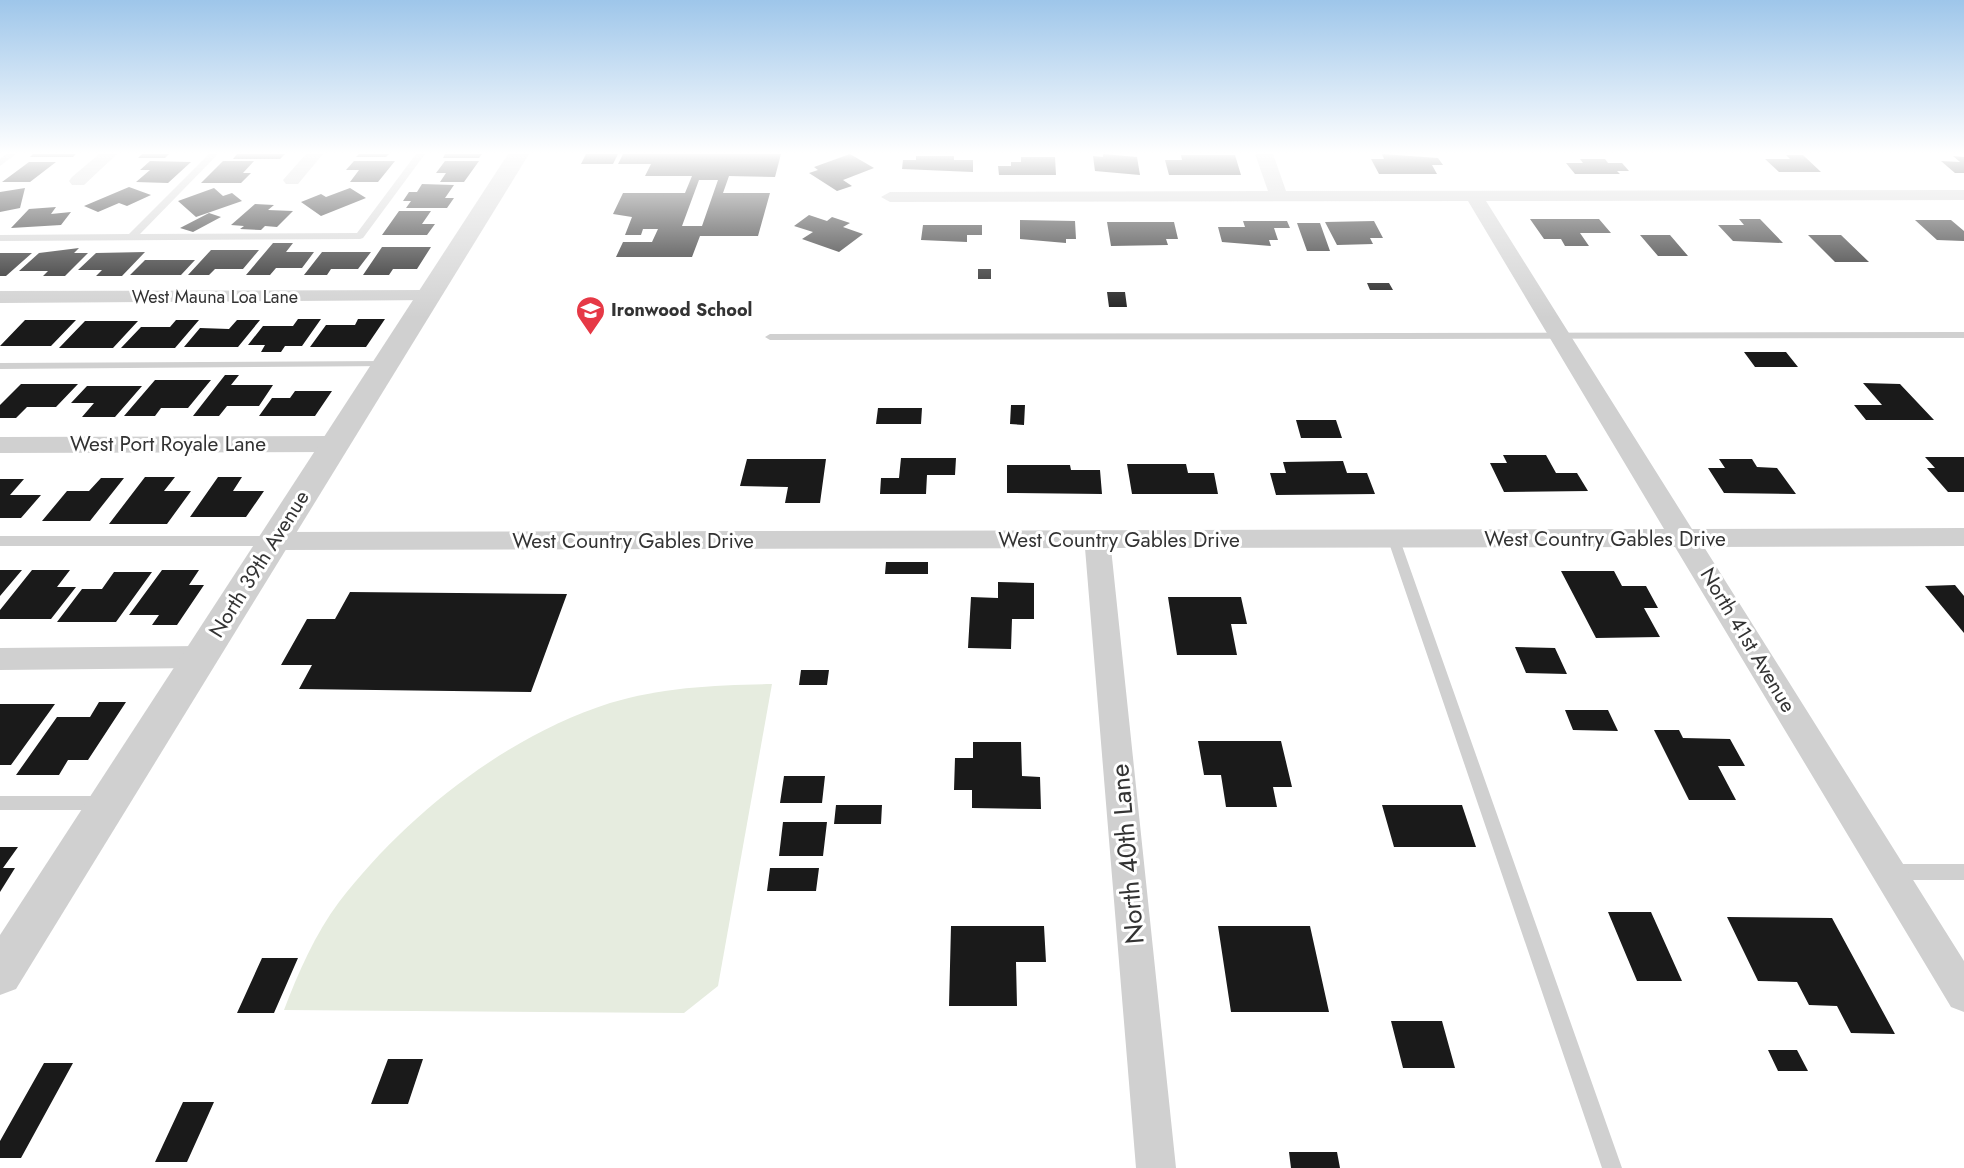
<svg xmlns="http://www.w3.org/2000/svg" width="1964" height="1168" font-family="Jost,sans-serif">
<rect width="100%" height="100%" fill="#fff"/>
<path fill="#e6ecdf" d="M 772,684 L 718,986 L 684,1013 L 284,1010 C 298,973 315,934 339,902 C 405,816 506,736 610,703 C 662,687 717,685 772,684 Z"/>
<path fill="#1a1a1a" fill-rule="evenodd" d="M 33,154 L 76,154 L 73,157 L 30,157 Z
M 142,154 L 169,154 L 165,158 L 138,158 Z
M 237,154 L 285,154 L 280,159 L 233,159 Z
M 359,154 L 389,154 L 386,157 L 356,157 Z
M 445,154 L 482,154 L 479,158 L 443,158 Z
M 586,154 L 618,154 L 613,164 L 581,164 Z
M 623,154 L 781,154 L 775,177 L 729,176 L 723,193 L 770,193 L 758,236 L 700,236 L 692,257 L 616,257 L 623,242 L 652,242 L 658,229 L 643,229 L 641,235 L 625,235 L 632,217 L 613,214 L 623,193 L 685,193 L 692,176 L 645,176 L 651,164 L 618,164 ZM 699,180 L 718,180 L 702,226 L 682,226 Z
M 850,154 L 874,168 L 843,180 L 852,186 L 837,191 L 809,173 L 818,170 L 814,167 Z
M 1103,154 L 1137,157 L 1140,175 L 1095,171 L 1093,156 L 1103,157 Z
M 1382,154 L 1438,158 L 1443,165 L 1432,165 L 1437,174 L 1379,174 L 1371,159 L 1384,159 Z
M 1181,155 L 1235,155 L 1241,175 L 1169,175 L 1165,160 L 1182,160 Z
M 1786,155 L 1803,155 L 1821,172 L 1779,172 L 1765,159 L 1790,159 Z
M 916,156 L 954,156 L 954,160 L 973,160 L 973,172 L 902,169 L 903,160 L 916,160 Z
M 1953,156 L 1964,157 L 1964,173 L 1955,173 L 1941,161 L 1960,162 Z
M 1021,157 L 1055,157 L 1056,175 L 999,175 L 998,166 L 1011,166 L 1011,162 L 1021,162 Z
M 1580,159 L 1605,159 L 1608,163 L 1622,163 L 1629,171 L 1617,171 L 1620,174 L 1575,174 L 1566,163 L 1583,163 Z
M 150,161 L 191,162 L 168,183 L 136,182 L 150,170 L 140,170 Z
M 223,161 L 254,161 L 243,173 L 251,173 L 241,183 L 201,183 Z
M 354,161 L 395,161 L 378,182 L 350,182 L 359,170 L 346,170 Z
M 445,161 L 479,161 L 464,182 L 440,182 L 446,173 L 436,173 Z
M 29,162 L 56,162 L 30,182 L 2,182 Z
M 422,184 L 454,185 L 445,198 L 454,198 L 447,208 L 406,208 L 411,201 L 403,201 L 409,192 L 417,192 Z
M 129,187 L 151,195 L 127,206 L 119,203 L 98,212 L 84,206 Z
M 25,188 L 20,208 L 0,212 L 0,192 Z
M 214,188 L 223,196 L 232,193 L 242,201 L 196,217 L 178,201 Z
M 350,188 L 366,198 L 321,216 L 301,202 L 321,194 L 326,197 Z
M 255,204 L 274,205 L 268,210 L 293,211 L 277,227 L 265,226 L 261,230 L 240,229 L 244,226 L 231,225 Z
M 56,207 L 51,214 L 71,212 L 61,225 L 11,228 L 29,209 Z
M 399,211 L 431,211 L 422,224 L 435,224 L 427,235 L 382,235 Z
M 209,213 L 221,217 L 193,232 L 180,228 Z
M 809,215 L 827,221 L 832,217 L 850,223 L 843,227 L 863,234 L 839,252 L 802,239 L 813,232 L 794,226 Z
M 1530,219 L 1599,219 L 1611,233 L 1580,233 L 1589,246 L 1565,246 L 1561,239 L 1544,239 Z
M 1739,219 L 1760,219 L 1783,243 L 1733,241 L 1718,225 L 1744,225 Z
M 1020,220 L 1075,221 L 1076,239 L 1066,239 L 1066,243 L 1020,239 Z
M 1915,220 L 1951,220 L 1964,231 L 1964,241 L 1937,240 Z
M 1243,221 L 1287,221 L 1290,228 L 1274,228 L 1278,240 L 1269,240 L 1271,246 L 1222,242 L 1218,227 L 1245,227 Z
M 1374,221 L 1383,238 L 1370,238 L 1373,244 L 1337,245 L 1325,222 Z
M 1107,222 L 1174,222 L 1178,239 L 1166,239 L 1168,245 L 1111,246 Z
M 1297,223 L 1320,223 L 1330,251 L 1307,251 Z
M 923,225 L 982,225 L 982,235 L 967,235 L 967,242 L 921,240 Z
M 1640,235 L 1670,235 L 1688,256 L 1658,256 Z
M 1808,235 L 1841,235 L 1869,262 L 1835,262 Z
M 273,243 L 293,243 L 286,252 L 314,252 L 302,268 L 276,268 L 270,275 L 246,275 Z
M 382,247 L 431,247 L 417,269 L 393,269 L 389,275 L 363,275 Z
M 79,248 L 74,253 L 88,253 L 65,276 L 43,276 L 48,271 L 19,271 L 39,253 Z
M 211,250 L 259,250 L 243,269 L 215,269 L 209,275 L 188,275 Z
M 145,252 L 122,276 L 96,276 L 102,270 L 78,270 L 96,253 Z
M 322,252 L 371,252 L 358,269 L 331,269 L 327,275 L 304,275 Z
M 0,253 L 32,253 L 6,276 L 0,276 Z
M 145,260 L 195,260 L 181,275 L 130,275 Z
M 978,269 L 991,269 L 991,279 L 978,279 Z
M 1367,283 L 1389,283 L 1393,290 L 1370,290 Z
M 1107,292 L 1125,292 L 1127,307 L 1109,307 Z
M 298,319 L 321,319 L 302,346 L 285,346 L 281,352 L 261,352 L 265,345 L 248,345 L 263,326 L 293,326 Z
M 358,319 L 385,319 L 366,347 L 310,347 L 326,325 L 355,325 Z
M 25,320 L 76,320 L 51,346 L 0,346 Z
M 176,320 L 199,320 L 175,348 L 121,348 L 141,327 L 170,327 Z
M 237,320 L 260,320 L 238,347 L 184,347 L 200,328 L 229,329 Z
M 85,321 L 138,321 L 113,348 L 59,348 Z
M 1744,352 L 1786,352 L 1798,367 L 1755,367 Z
M 225,375 L 239,375 L 231,385 L 273,385 L 259,406 L 227,406 L 219,416 L 193,416 Z
M 155,380 L 211,380 L 188,408 L 161,408 L 155,416 L 124,416 Z
M 1863,383 L 1900,384 L 1934,420 L 1866,420 L 1854,405 L 1882,405 Z
M 21,384 L 78,384 L 56,407 L 27,407 L 16,418 L 0,418 L 0,405 Z
M 87,386 L 142,386 L 115,417 L 82,417 L 94,403 L 71,403 Z
M 295,391 L 332,391 L 315,416 L 259,416 L 272,398 L 290,398 Z
M 1011,405 L 1025,405 L 1024,425 L 1010,424 Z
M 878,408 L 922,408 L 921,424 L 876,424 Z
M 1296,420 L 1336,420 L 1342,438 L 1301,438 Z
M 1503,455 L 1546,455 L 1556,473 L 1577,473 L 1588,491 L 1504,492 L 1490,463 L 1507,463 Z
M 1925,457 L 1964,457 L 1964,492 L 1948,492 L 1927,468 L 1935,468 Z
M 901,458 L 956,458 L 955,475 L 927,475 L 926,494 L 880,494 L 881,478 L 899,478 Z
M 747,459 L 826,459 L 820,503 L 785,503 L 788,487 L 740,486 Z
M 1719,459 L 1752,459 L 1757,467 L 1777,468 L 1796,494 L 1724,493 L 1708,468 L 1725,468 Z
M 1343,461 L 1347,473 L 1367,473 L 1375,494 L 1276,495 L 1270,473 L 1286,473 L 1283,462 Z
M 1127,464 L 1186,464 L 1188,473 L 1214,473 L 1218,494 L 1132,494 Z
M 1007,465 L 1070,465 L 1071,470 L 1100,470 L 1102,494 L 1007,493 Z
M 145,477 L 175,477 L 164,491 L 191,491 L 167,524 L 109,524 Z
M 218,477 L 242,477 L 233,491 L 264,491 L 246,517 L 190,517 Z
M 101,478 L 124,478 L 90,521 L 42,521 L 67,491 L 89,491 Z
M 0,479 L 24,479 L 10,495 L 41,495 L 21,518 L 0,518 Z
M 886,562 L 928,562 L 928,574 L 885,574 Z
M 0,570 L 22,570 L 0,596 Z
M 32,570 L 70,570 L 57,587 L 76,587 L 51,619 L 0,619 L 0,610 Z
M 162,570 L 199,570 L 189,585 L 204,585 L 177,625 L 152,625 L 159,615 L 129,615 Z
M 1561,571 L 1614,571 L 1622,586 L 1646,586 L 1658,608 L 1644,608 L 1660,637 L 1596,638 Z
M 114,572 L 152,572 L 116,622 L 57,622 L 82,589 L 102,589 Z
M 998,582 L 1034,583 L 1034,619 L 1012,619 L 1011,649 L 968,648 L 971,597 L 998,598 Z
M 1955,585 L 1964,596 L 1964,633 L 1925,586 Z
M 350,592 L 567,594 L 531,692 L 299,689 L 312,665 L 281,665 L 307,619 L 335,619 Z
M 1168,597 L 1241,597 L 1247,624 L 1231,624 L 1237,655 L 1177,655 Z
M 1515,647 L 1555,648 L 1567,674 L 1526,673 Z
M 801,670 L 829,670 L 827,685 L 799,685 Z
M 99,702 L 126,702 L 88,760 L 68,760 L 59,775 L 16,775 L 57,717 L 90,717 Z
M 0,704 L 55,704 L 11,765 L 0,765 Z
M 1565,710 L 1608,710 L 1618,731 L 1573,730 Z
M 1654,730 L 1679,730 L 1683,738 L 1730,739 L 1745,766 L 1718,766 L 1736,800 L 1689,800 Z
M 1198,741 L 1281,741 L 1292,787 L 1273,787 L 1277,807 L 1226,807 L 1221,775 L 1204,775 Z
M 973,742 L 1021,742 L 1022,776 L 1040,777 L 1041,809 L 972,808 L 972,790 L 954,790 L 955,758 L 973,758 Z
M 784,776 L 825,776 L 822,803 L 780,803 Z
M 836,805 L 882,805 L 881,824 L 834,824 Z
M 1382,805 L 1462,805 L 1476,847 L 1394,847 Z
M 783,822 L 827,822 L 823,856 L 779,856 Z
M 0,847 L 18,847 L 3,868 L 15,868 L 0,892 Z
M 770,868 L 819,868 L 816,891 L 767,891 Z
M 1608,912 L 1651,912 L 1682,981 L 1637,981 Z
M 1727,917 L 1832,918 L 1895,1034 L 1851,1033 L 1837,1006 L 1809,1005 L 1797,982 L 1758,981 Z
M 951,926 L 1044,926 L 1046,962 L 1016,962 L 1017,1006 L 949,1006 Z
M 1218,926 L 1310,926 L 1329,1012 L 1231,1012 Z
M 262,958 L 298,958 L 274,1013 L 237,1013 Z
M 1391,1021 L 1442,1021 L 1455,1068 L 1403,1068 Z
M 1768,1050 L 1797,1050 L 1808,1071 L 1778,1071 Z
M 388,1059 L 423,1059 L 408,1104 L 371,1104 Z
M 44,1063 L 73,1063 L 21,1158 L 0,1158 L 0,1141 Z
M 183,1102 L 214,1102 L 187,1162 L 155,1162 Z
M 1289,1152 L 1337,1152 L 1340,1168 L 1291,1168 Z"/>
<g fill="none" stroke-linecap="round" stroke-linejoin="round">
<path fill="#d0d0d0" fill-rule="evenodd" d="M 6,154 L 16,154 L 0,166 L 0,159 Z
M 209,154 L 218,154 L 140,234 L 357,233 L 416,154 L 425,154 L 363,238 L 360,239 L 0,241 L 0,235 L 129,234 Z
M 1964,332 L 1964,338 L 770,340 L 765,337 L 770,334 Z
M 388,361 L 392,362 L 392,366 L 0,369 L 0,363 Z
M 1394,535 L 1400,540 L 1622,1168 L 1602,1168 L 1388,540 Z
M 0,536 L 273,536 L 280,541 L 273,546 L 0,546 Z
M 0,796 L 103,796 L 109,798 L 111,803 L 109,808 L 103,810 L 0,810 Z
M 1892,864 L 1964,864 L 1964,880 L 1892,880 L 1886,877 L 1884,872 L 1886,867 Z"/>
<path fill="#d0d0d0" fill-rule="evenodd" d="M 99,154 L 117,154 L 84,185 L 72,185 L 69,181 L 72,177 Z
M 306,154 L 323,154 L 298,184 L 286,184 L 283,180 Z
M 1255,154 L 1273,154 L 1286,191 L 1964,190 L 1964,200 L 1486,201 L 1692,529 L 1964,528 L 1964,546 L 1704,547 L 1964,961 L 1964,1012 L 1951,1007 L 1675,547 L 1111,548 L 1176,1168 L 1136,1168 L 1085,548 L 273,550 L 264,547 L 260,541 L 264,535 L 273,532 L 1664,529 L 1468,201 L 890,202 L 881,197 L 890,192 L 1268,191 Z
M 429,290 L 436,292 L 439,296 L 436,300 L 0,303 L 0,291 Z
M 336,436 L 344,439 L 348,444 L 344,449 L 336,452 L 0,453 L 0,437 Z
M 200,646 L 210,649 L 214,657 L 210,665 L 200,668 L 0,670 L 0,648 Z"/>
<path fill="#d0d0d0" fill-rule="evenodd" d="M 508,154 L 529,154 L 16,989 L 0,995 L 0,935 Z"/>
</g>
<linearGradient id="sky" x2="0" y2="1"><stop stop-color="#9ec6ea"/><stop offset="0.48" stop-color="#fff"/><stop offset="1" stop-color="#fff" stop-opacity="0"/></linearGradient>
<rect width="1964" height="318" fill="url(#sky)"/>
<defs>
<symbol id="school-pin" viewBox="-11 -11 22 30"><path d="M0 17L-7.5 6A9.5 9.5 0 1 1 7.5 6Z" fill="#e63946" stroke="#fff"/><path d="M0-5L7-2L0 1L-7-2ZM-4 1L0 2.5L4 1V4Q0 6-4 4Z" fill="#fff"/></symbol>
</defs>
<g fill-rule="evenodd">
<use href="#school-pin" x="574" y="294" width="33" height="45"/>
</g>
<g text-anchor="middle" dominant-baseline="central" stroke-width="6" stroke-linejoin="round" paint-order="stroke">
<g font-size="18" fill="#333" stroke="#fff">
<text x="215" y="297">West Mauna Loa Lane</text>
</g>
<g font-size="18" font-weight="bold" fill="#333" stroke="#fff" text-anchor="start">
<text x="611" y="310">Ironwood School</text>
</g>
<g font-size="21" fill="#333" stroke="#fff">
<text x="168" y="444">West Port Royale Lane</text>
<text x="1605" y="539">West Country Gables Drive</text>
<text x="1119" y="540">West Country Gables Drive</text>
<text x="633" y="541">West Country Gables Drive</text>
<text transform="translate(259 564) rotate(-58)">North 39th Avenue</text>
<text transform="translate(1748 640) rotate(59)">North 41st Avenue</text>
</g>
<g font-size="26" fill="#333" stroke="#fff">
<text transform="translate(1127 854) rotate(-95)">North 40th Lane</text>
</g>
</g>
</svg>
